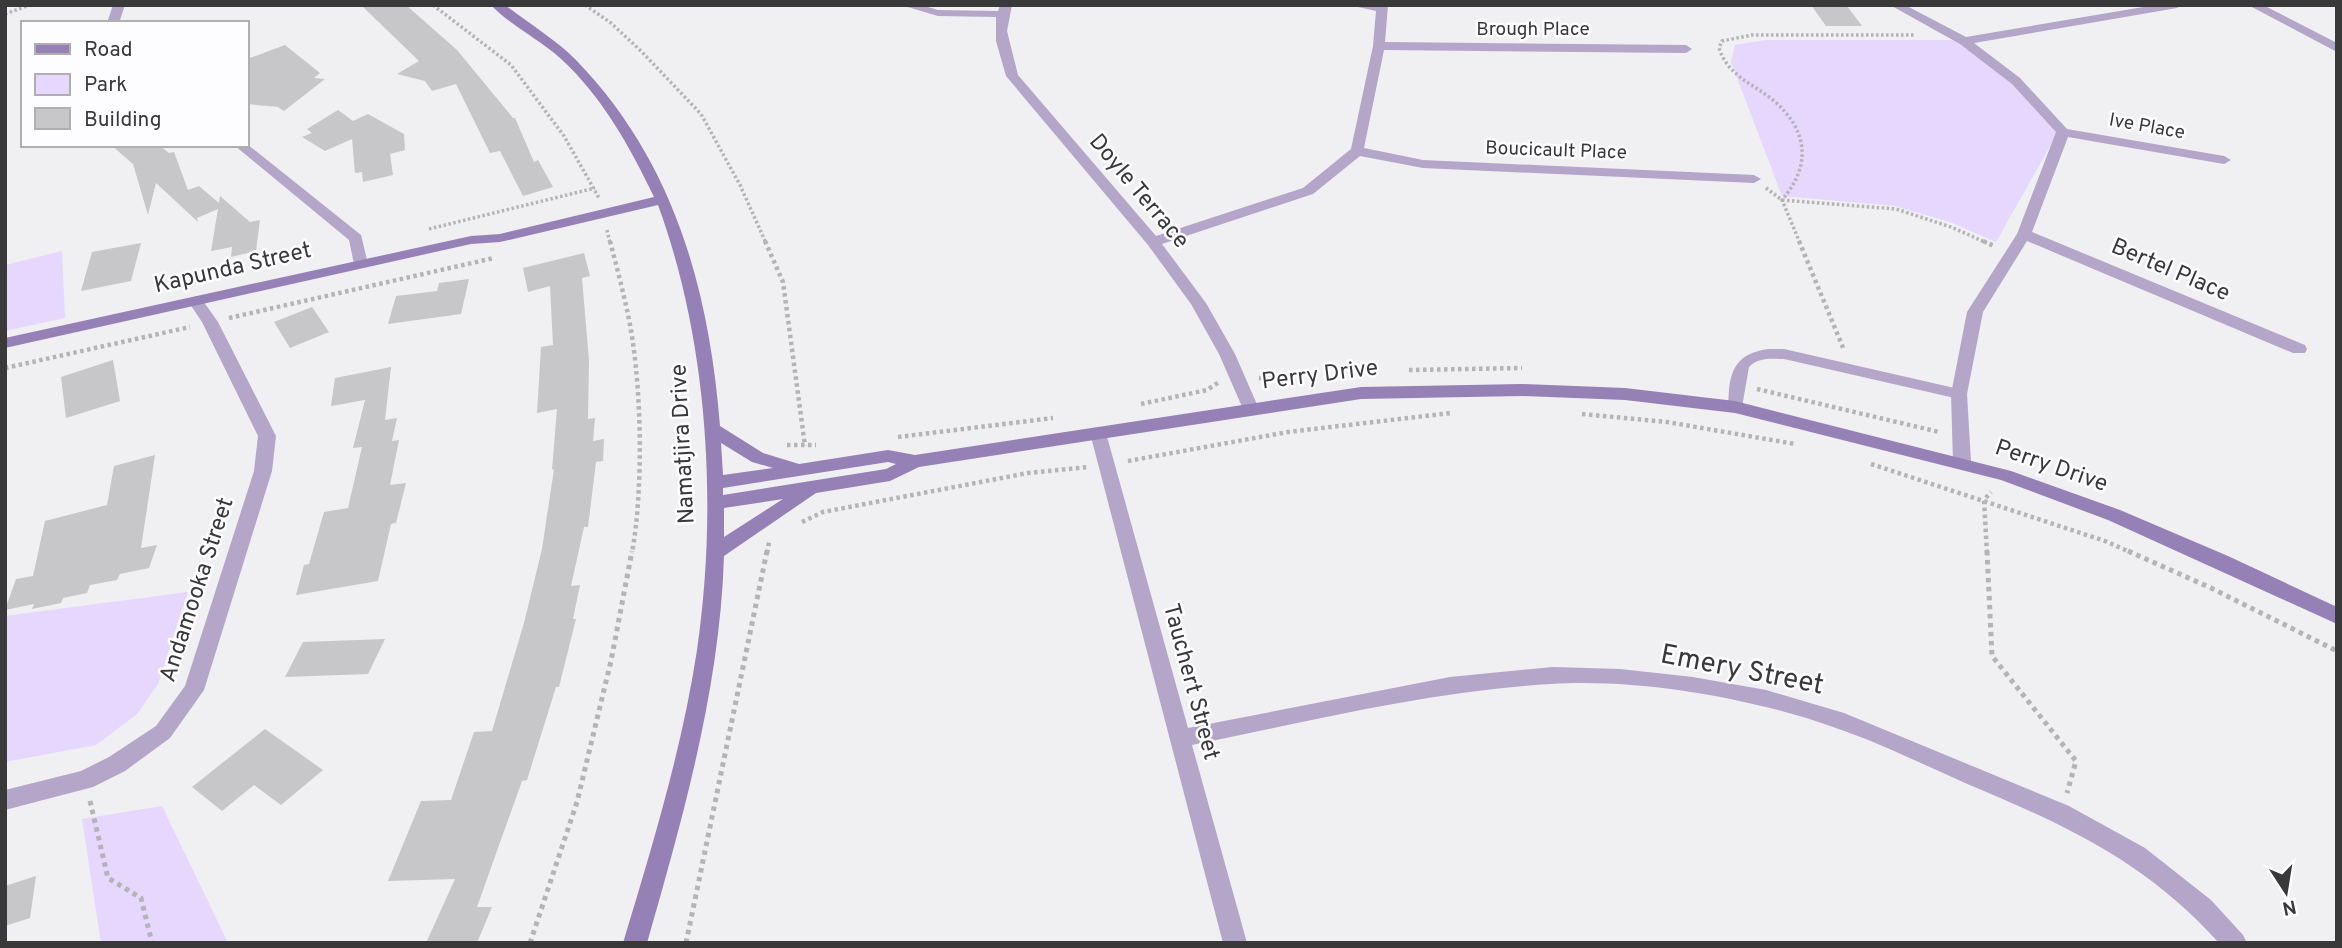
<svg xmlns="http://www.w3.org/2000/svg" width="2342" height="948" font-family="Overpass,sans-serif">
<rect width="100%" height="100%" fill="#f0eff2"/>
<path fill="#e5d7fe" d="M 1766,40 L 1957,40 L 2012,81 L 2058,132 L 1996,242 L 1950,222 L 1895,206 L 1782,196 L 1731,62 L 1735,45 Z
M 62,251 L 65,318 L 5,331 L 5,265 Z
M 188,592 L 158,684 L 137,714 L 96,745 L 5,762 L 5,616 Z
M 162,806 L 228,943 L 101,943 L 82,819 Z"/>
<path fill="#c7c6c9" d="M 361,5 L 406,5 L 457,50 L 513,118 L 515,118 L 534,162 L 538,160 L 553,187 L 523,196 L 500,151 L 490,153 L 456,84 L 432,91 L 425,81 L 397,74 L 419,61 Z
M 1811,5 L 1847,6 L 1862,26 L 1826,26 Z
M 285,45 L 320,73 L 314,78 L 325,79 L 284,111 L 278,107 L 247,104 L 247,59 Z
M 338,110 L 353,121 L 368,114 L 404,134 L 405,150 L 390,154 L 393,175 L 363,182 L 362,172 L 355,173 L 352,139 L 325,151 L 302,137 L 312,133 L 307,129 Z
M 111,145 L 159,145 L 169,153 L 174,152 L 188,190 L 199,186 L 219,203 L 220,196 L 250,222 L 260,220 L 256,251 L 231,257 L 232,247 L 211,251 L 218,209 L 197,218 L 198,222 L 156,183 L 148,215 L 133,164 Z
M 141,243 L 131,281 L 81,291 L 92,252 Z
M 584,253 L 590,276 L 582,278 L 589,361 L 588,419 L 595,418 L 593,441 L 604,439 L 603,461 L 596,462 L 588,527 L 584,527 L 571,586 L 580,585 L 573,619 L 576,619 L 559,687 L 556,687 L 527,780 L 522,781 L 477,907 L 492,907 L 477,943 L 426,943 L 455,879 L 388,881 L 421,801 L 451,800 L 474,732 L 492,731 L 524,623 L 542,549 L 554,469 L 552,470 L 557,409 L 537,413 L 541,347 L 553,345 L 550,286 L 528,292 L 523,268 Z
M 469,279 L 461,314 L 388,324 L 396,296 L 437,291 L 439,283 Z
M 312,307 L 329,332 L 290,348 L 274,322 Z
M 113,360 L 120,401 L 66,418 L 61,377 Z
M 391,367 L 385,420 L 397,418 L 392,441 L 399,440 L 390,485 L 406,483 L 396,523 L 391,524 L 378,581 L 296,595 L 304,565 L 309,564 L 324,512 L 348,508 L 362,447 L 353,448 L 365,400 L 331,406 L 335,378 Z
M 155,455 L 141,548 L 157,545 L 149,568 L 120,574 L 117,580 L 90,585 L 87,593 L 63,598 L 61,603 L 32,609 L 34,604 L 5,610 L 16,579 L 33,576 L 45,521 L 107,505 L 114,466 Z
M 385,639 L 368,674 L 285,677 L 303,642 Z
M 265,729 L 323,770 L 281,805 L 254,785 L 222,811 L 192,787 Z
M 36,876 L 30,918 L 5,926 L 5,886 Z"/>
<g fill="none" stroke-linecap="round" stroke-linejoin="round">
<path stroke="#b4b3b5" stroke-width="3.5" stroke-dasharray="2.5 2.5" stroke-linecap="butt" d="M 433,5 L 511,65 L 564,136 L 599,198
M 585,5 L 611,23 L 641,51 L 701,114 L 740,185 L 766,243
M 5,14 L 30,5
M 1766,188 L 1782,200 L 1896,209 L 1951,227 L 1987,243
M 429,229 L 595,188
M 607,230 L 610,243
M 1800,243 L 1782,200 C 1812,165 1808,130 1773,100 C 1752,83 1728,76 1719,48 L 1722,41 L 1752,35 L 1915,35"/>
<path stroke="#b4b3b5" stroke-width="4.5" stroke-dasharray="3.5 3.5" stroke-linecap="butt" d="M 610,241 C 616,264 622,287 627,310 C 642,376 644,487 632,553
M 765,241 L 783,282 L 805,446
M 1799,241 L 1844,350
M 1983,241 L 1994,246
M 229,318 L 494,258
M 5,368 L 190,327
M 1409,370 L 1522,368
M 1259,378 L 1295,381
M 1757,389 L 1939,432
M 1141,404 L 1207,390 L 1219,382
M 1582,414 L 1667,422 L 1795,444
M 898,437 L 1053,418
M 787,445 L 816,445
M 1128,461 L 1288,432 L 1451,413
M 1871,464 L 2105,541 L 2132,553
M 802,522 L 823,512 L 1028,473 L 1088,467
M 767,553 L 769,542
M 1987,553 L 1984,500 L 1991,492"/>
<path stroke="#b4b3b5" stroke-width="5" stroke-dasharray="4.5 4.5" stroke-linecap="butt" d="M 1987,551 L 1992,656 L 2076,761 L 2067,793
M 2128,551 L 2211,588 L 2337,651
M 90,801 L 108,878 L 141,898 L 152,943
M 530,943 L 577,802 L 611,661 L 632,551
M 686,943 L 767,551"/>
<path fill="#b3a6c9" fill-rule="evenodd" d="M 1768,349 L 1784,349 L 1959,389 L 1966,394 L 1959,399 L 1784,359 C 1771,359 1759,357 1749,367 L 1742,407 L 1740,411 L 1730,411 C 1727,404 1729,396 1729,389 C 1732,363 1743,353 1768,349 Z"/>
<path fill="#b3a6c9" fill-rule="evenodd" d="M 113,5 L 125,5 L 119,23 L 107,23 Z
M 901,5 L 921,5 L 938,10 L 998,11 L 1000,5 L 1012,5 L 1007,31 L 1018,75 L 1156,236 L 1303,188 L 1351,149 L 1373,46 L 1376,11 L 1349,5 L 1388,5 L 1385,42 L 1686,45 L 1692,49 L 1686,53 L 1384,50 L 1364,148 L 1423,160 L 1754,175 L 1761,179 L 1754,183 L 1423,168 L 1360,156 L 1313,194 L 1162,244 L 1206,303 L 1235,354 L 1259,409 L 1251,415 L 1243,409 L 1219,354 L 1191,304 L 1148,245 L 1006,76 L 996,41 L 996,17 L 938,16 Z
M 1890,5 L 1905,5 L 1966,37 L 2155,5 L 2183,5 L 2177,8 L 1974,43 L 2020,78 L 2067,129 L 2224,156 L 2231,160 L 2224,164 L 2068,137 L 2032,232 L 2305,345 L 2307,349 L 2305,353 L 2293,353 L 2027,241 L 1983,312 L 1967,394 L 1971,462 L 1968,466 L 1956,466 L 1953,462 L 1951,394 L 1967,312 L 2017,234 L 2056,132 L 2012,84 L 1960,44 Z
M 2248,5 L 2263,5 L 2337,43 L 2337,52 Z
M 247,144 L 361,235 L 368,264 L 366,267 L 356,267 L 354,264 L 349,240 L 234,145 Z
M 196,296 L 201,298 L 218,322 L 276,436 L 272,471 L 204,690 L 170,738 L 125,771 L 93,787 L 5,810 L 5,790 L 81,771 L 109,757 L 156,726 L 185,686 L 254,471 L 258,436 L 202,322 L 188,301 Z
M 1098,427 L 1106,433 L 1188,728 L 1450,677 L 1553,667 L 1620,669 L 1693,677 L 1766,690 L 1844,713 L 2069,806 L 2145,848 L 2211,900 L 2243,935 L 2247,943 L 2219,943 C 2145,861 2065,825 1965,783 C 1922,764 1878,742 1833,727 C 1752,698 1637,678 1551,684 C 1430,691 1311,721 1192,745 L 1247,943 L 1223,943 L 1090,433 Z"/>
<path fill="#9581b5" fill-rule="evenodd" d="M 491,5 L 505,5 C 528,23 555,39 576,60 C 674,161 709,289 720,426 L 763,453 L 799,464 L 888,450 L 915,455 L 1361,387 L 1522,384 L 1625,388 L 1735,401 L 2011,471 L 2120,510 L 2228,556 L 2337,607 L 2337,624 L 2108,520 L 2001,480 L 1735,413 L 1625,400 L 1522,396 L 1361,399 L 919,467 L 890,481 L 816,493 L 724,556 C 720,688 683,817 647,943 L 623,943 C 652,847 682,749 697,650 C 718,506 708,341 658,205 L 500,242 L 471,244 L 5,348 L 5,338 L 471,236 L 500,234 L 654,197 C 630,147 602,96 560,58 C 539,39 511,26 491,5 ZM 721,443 L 752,462 L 773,468 L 723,475 ZM 888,462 L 896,464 L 886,469 L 723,495 L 723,488 ZM 783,499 L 724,537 L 724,508 Z"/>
</g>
<g text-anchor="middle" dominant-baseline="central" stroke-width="5" stroke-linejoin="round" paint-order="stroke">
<g font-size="19" fill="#3a393a" stroke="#fdfcff">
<text x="1533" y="30">Brough Place</text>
<text transform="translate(2147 127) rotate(10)">Ive Place</text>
<text transform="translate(1556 151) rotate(2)">Boucicault Place</text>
</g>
<g font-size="23" fill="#3a393a" stroke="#fdfcff">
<text transform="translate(1138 192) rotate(50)">Doyle Terrace</text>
<text transform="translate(233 269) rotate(-13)">Kapunda Street</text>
<text transform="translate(2170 271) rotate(23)">Bertel Place</text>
<text transform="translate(1320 376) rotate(-7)">Perry Drive</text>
<text transform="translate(684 444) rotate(-93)">Namatjira Drive</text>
<text transform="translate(2051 467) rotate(19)">Perry Drive</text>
<text transform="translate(198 590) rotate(-72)">Andamooka Street</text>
<text transform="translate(1190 682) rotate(75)">Tauchert Street</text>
</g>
<g font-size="28" fill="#3a393a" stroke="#fdfcff">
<text transform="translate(1742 671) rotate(11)">Emery Street</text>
</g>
</g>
<rect width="2342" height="948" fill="none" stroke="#3a393a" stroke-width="14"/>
<rect x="21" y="21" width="228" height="126" fill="#fdfcff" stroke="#afaeb0" stroke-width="2"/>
<rect x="35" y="44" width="35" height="10" fill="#9581b5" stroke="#afaeb0" stroke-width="2"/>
<text x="84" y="56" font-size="21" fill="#3a393a">Road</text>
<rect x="35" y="74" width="35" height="21" fill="#e5d7fe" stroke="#afaeb0" stroke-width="2"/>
<text x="84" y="91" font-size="21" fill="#3a393a">Park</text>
<rect x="35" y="108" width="35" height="21" fill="#c7c6c9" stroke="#afaeb0" stroke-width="2"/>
<text x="84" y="126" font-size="21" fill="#3a393a">Building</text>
<g transform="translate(2286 892) rotate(168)" stroke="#fdfcff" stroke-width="5" paint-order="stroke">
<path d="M0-5L12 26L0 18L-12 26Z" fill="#3a393a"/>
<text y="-10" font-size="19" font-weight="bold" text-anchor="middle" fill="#3a393a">N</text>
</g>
</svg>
